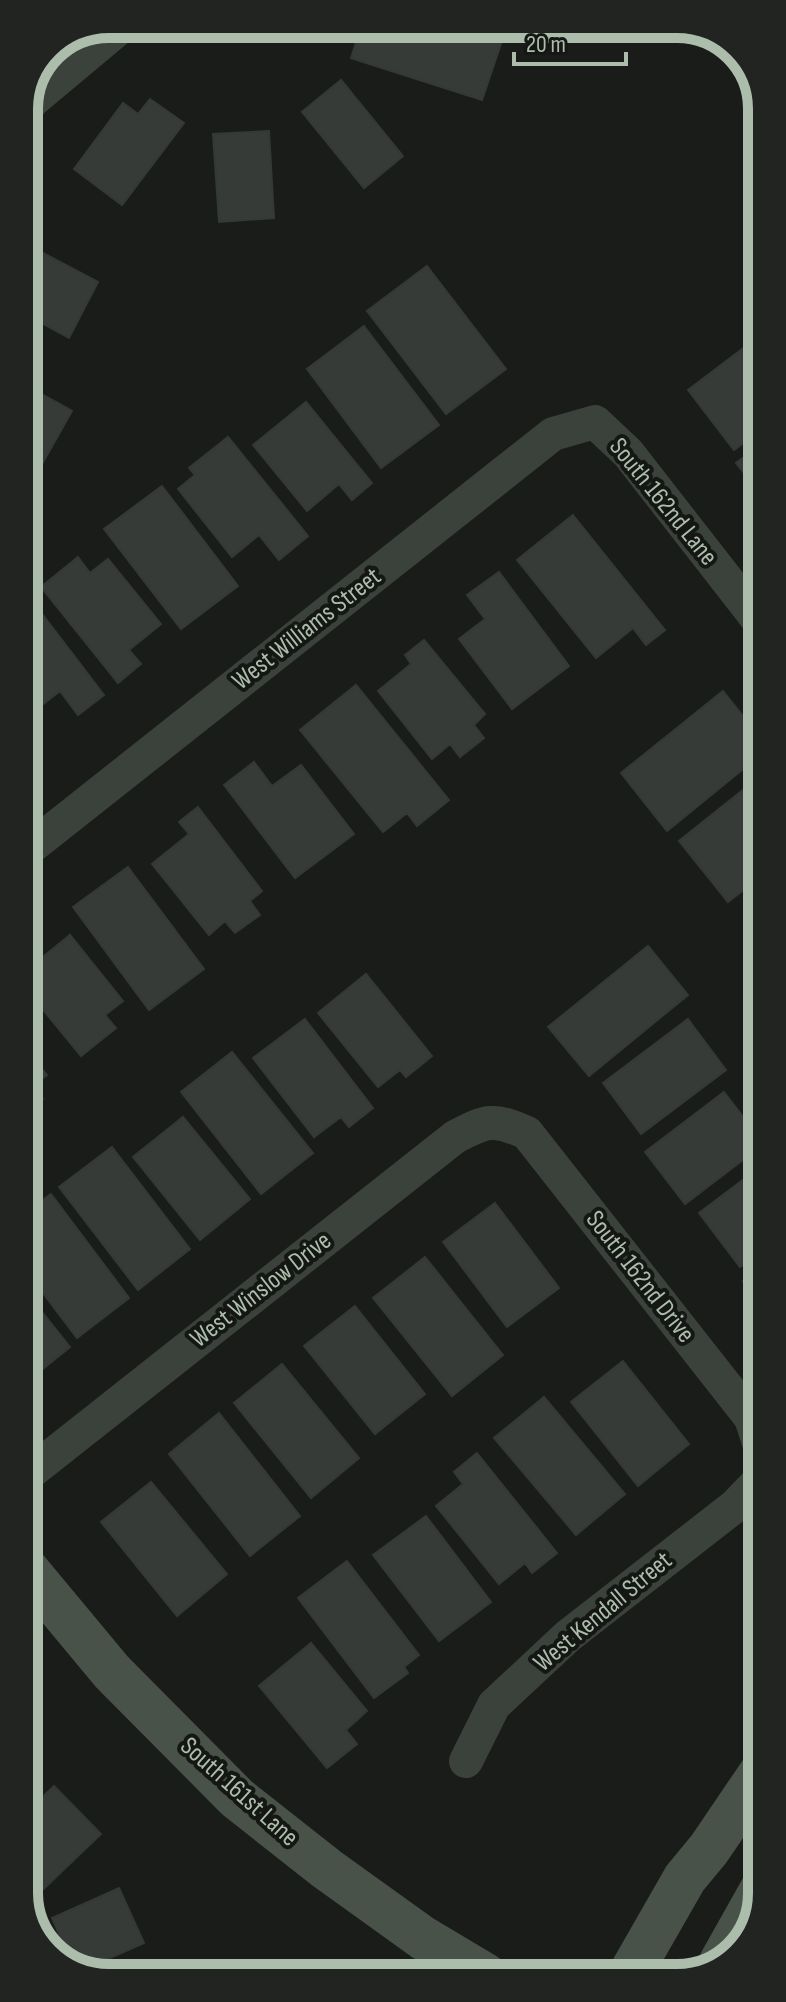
<svg xmlns="http://www.w3.org/2000/svg" width="786" height="2002" font-family="'Sofia Sans Condensed',sans-serif">
<rect width="100%" height="100%" fill="#1a1c1a"/>
<path fill="#373b38" stroke="#343935" stroke-width="2" d="M 362,24 L 451,24 L 502,41 L 482,100 L 351,58 Z
M 341,80 L 403,156 L 364,188 L 302,112 Z
M 150,99 L 184,123 L 122,205 L 74,169 L 123,103 L 138,114 Z
M 269,131 L 274,218 L 219,222 L 213,134 Z
M 28,245 L 98,282 L 69,338 L 27,315 L 36,295 L 25,289 L 25,252 Z
M 427,266 L 506,369 L 446,414 L 367,311 Z
M 364,326 L 439,425 L 381,468 L 307,369 Z
M 758,337 L 758,432 L 734,450 L 688,390 Z
M 25,385 L 72,411 L 41,466 L 25,457 Z
M 306,402 L 372,483 L 352,500 L 339,484 L 307,511 L 253,445 Z
M 228,437 L 308,536 L 279,560 L 259,535 L 232,557 L 178,489 L 195,475 L 189,468 Z
M 759,446 L 759,492 L 736,463 Z
M 162,486 L 238,586 L 181,629 L 104,529 Z
M 573,515 L 665,630 L 646,645 L 633,628 L 596,658 L 517,560 Z
M 78,557 L 90,573 L 108,559 L 161,624 L 129,650 L 141,664 L 118,683 L 41,587 Z
M 499,572 L 569,666 L 512,709 L 459,639 L 485,619 L 467,595 Z
M 33,602 L 104,695 L 78,715 L 60,691 L 28,716 L 26,712 L 25,608 Z
M 424,640 L 485,714 L 474,725 L 484,738 L 460,757 L 450,744 L 432,759 L 378,691 L 411,664 L 405,655 Z
M 356,685 L 449,800 L 417,826 L 407,813 L 383,832 L 300,730 Z
M 723,691 L 759,736 L 759,756 L 667,831 L 621,773 Z
M 26,729 L 38,745 L 26,755 Z
M 254,762 L 272,786 L 301,765 L 354,834 L 295,878 L 224,785 Z
M 759,777 L 760,877 L 728,902 L 679,841 Z
M 198,807 L 262,891 L 250,901 L 260,915 L 235,933 L 225,921 L 209,935 L 152,864 L 189,834 L 179,822 Z
M 128,867 L 204,969 L 149,1010 L 73,907 Z
M 760,892 L 760,922 L 745,902 Z
M 70,935 L 123,1001 L 105,1015 L 116,1028 L 81,1056 L 26,989 L 26,944 L 39,960 Z
M 648,946 L 688,995 L 589,1076 L 548,1027 Z
M 366,974 L 432,1056 L 406,1077 L 400,1070 L 378,1087 L 318,1013 Z
M 305,1019 L 373,1108 L 349,1127 L 341,1117 L 314,1137 L 253,1058 Z
M 688,1019 L 726,1070 L 641,1134 L 603,1083 Z
M 26,1049 L 47,1075 L 33,1086 L 43,1099 L 26,1113 Z
M 232,1052 L 313,1153 L 261,1194 L 181,1092 Z
M 724,1092 L 760,1139 L 760,1147 L 685,1204 L 645,1152 Z
M 183,1117 L 250,1199 L 200,1240 L 133,1157 Z
M 112,1147 L 190,1249 L 138,1290 L 59,1187 Z
M 760,1167 L 760,1251 L 740,1267 L 699,1213 Z
M 51,1194 L 129,1298 L 77,1338 L 27,1272 L 27,1212 Z
M 495,1203 L 559,1288 L 507,1327 L 443,1242 Z
M 425,1257 L 503,1355 L 452,1396 L 373,1298 Z
M 760,1268 L 761,1304 L 743,1281 Z
M 27,1293 L 70,1347 L 39,1372 L 33,1365 L 27,1370 Z
M 355,1306 L 425,1394 L 375,1434 L 304,1346 Z
M 623,1361 L 689,1444 L 638,1486 L 571,1402 Z
M 282,1364 L 359,1458 L 311,1498 L 234,1403 Z
M 544,1397 L 625,1494 L 576,1535 L 494,1438 Z
M 219,1413 L 300,1516 L 250,1556 L 169,1454 Z
M 477,1453 L 557,1553 L 532,1573 L 525,1563 L 499,1584 L 436,1506 L 463,1484 L 454,1472 Z
M 151,1482 L 227,1574 L 177,1616 L 101,1522 Z
M 426,1516 L 491,1602 L 439,1641 L 373,1555 Z
M 347,1561 L 419,1655 L 404,1667 L 408,1673 L 374,1698 L 298,1598 Z
M 311,1643 L 367,1711 L 346,1730 L 357,1744 L 327,1768 L 259,1686 Z
M 54,1786 L 101,1834 L 28,1904 L 28,1811 Z
M 119,1888 L 144,1943 L 83,1970 L 73,1966 L 52,1918 Z"/>
<g fill="none" stroke-linecap="round" stroke-linejoin="round">
<path stroke="#3a423b" stroke-width="34" d="M 242,24 L 244,26
M 24,112 L 32,101 L 124,24
M 26,851 L 553,434 L 595,422 L 628,453 L 759,621
M 27,1475 L 455,1137 C 487,1120 493,1118 527,1133 L 751,1418 L 761,1449
M 466,1761 L 494,1705 L 568,1636 L 735,1506 L 760,1480 L 761,1473"/>
<path stroke="#485249" stroke-width="44" d="M 28,1571 L 112,1672 L 237,1798 L 327,1869 L 423,1938 L 485,1975
M 721,1962 L 762,1889
M 630,1974 L 685,1878 L 709,1849 L 762,1771"/>
</g>
<g text-anchor="middle" dominant-baseline="central" stroke-width="8" stroke-linejoin="round" paint-order="stroke">
<g font-size="26" fill="#acbdab" stroke="#151715">
<text transform="translate(663 502) rotate(51)">South 162nd Lane</text>
<text transform="translate(307 629) rotate(-38)">West Williams Street</text>
<text transform="translate(640 1277) rotate(52)">South 162nd Drive</text>
<text transform="translate(261 1290) rotate(-38)">West Winslow Drive</text>
<text transform="translate(603 1612) rotate(-40)">West Kendall Street</text>
<text transform="translate(239 1792) rotate(42)">South 161st Lane</text>
</g>
</g>
<path d="M0 0H786V2002H0ZM109 38H677A71 71 0 0 1 748 109V1893A71 71 0 0 1 677 1964H109A71 71 0 0 1 38 1893V109A71 71 0 0 1 109 38Z" fill="#212421" fill-rule="evenodd"/>
<path fill="none" stroke="#acbdab" stroke-width="10" d="M109 38H677A71 71 0 0 1 748 109V1893A71 71 0 0 1 677 1964H109A71 71 0 0 1 38 1893V109A71 71 0 0 1 109 38Z"/>
<path d="M514 52v12h112v-12" fill="none" stroke="#acbdab" stroke-width="4"/>
<text x="526" y="52" font-size="24" fill="#acbdab" stroke="#151715" stroke-width="6" paint-order="stroke">20 m</text>
</svg>
